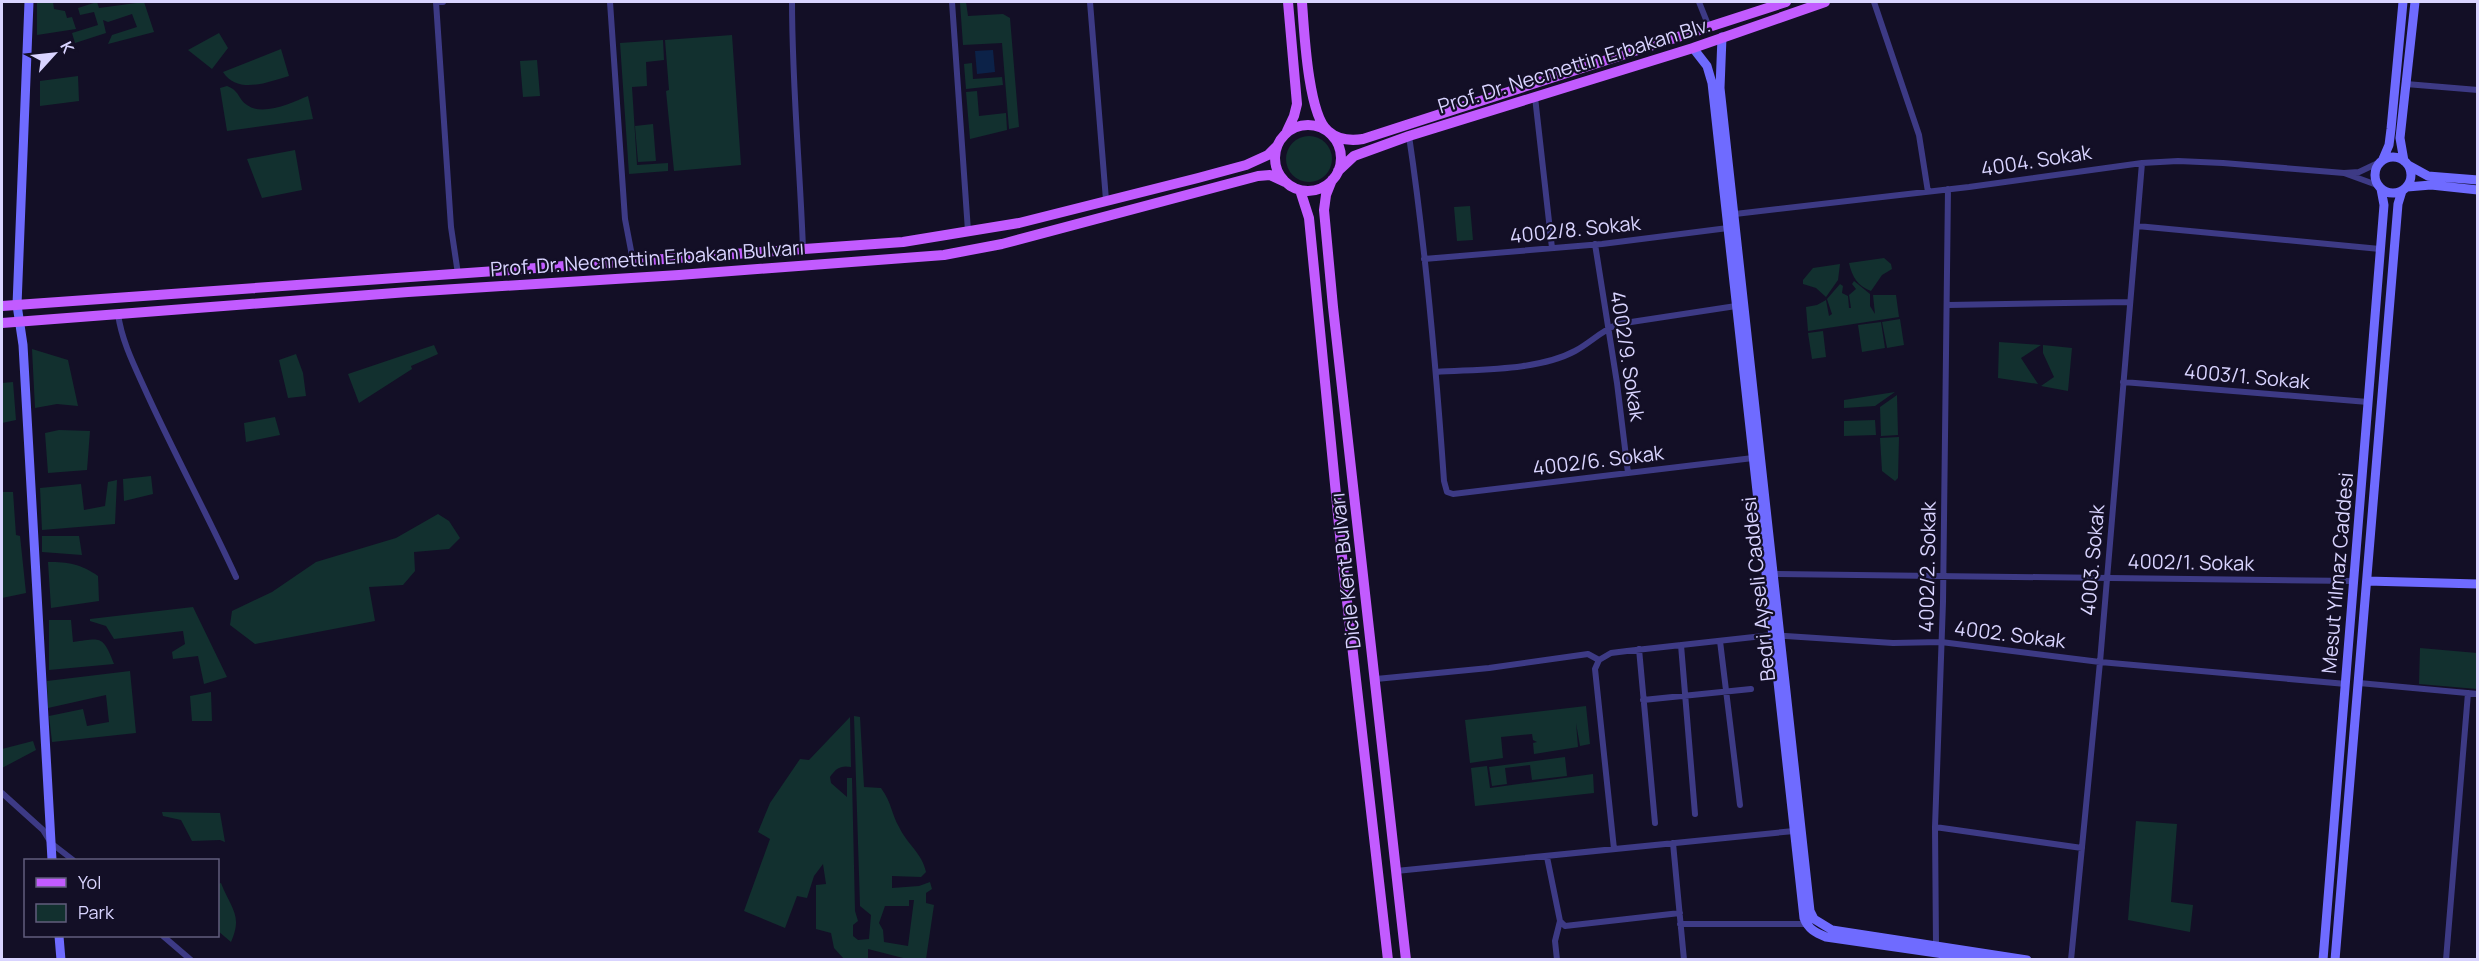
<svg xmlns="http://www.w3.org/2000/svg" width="2479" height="961" font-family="Manrope,sans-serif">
<rect width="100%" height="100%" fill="#130f26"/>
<path fill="#12302f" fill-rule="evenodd" d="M 37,2 L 53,2 L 54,9 L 65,11 L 67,18 L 72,17 L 76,29 L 37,35 Z
M 97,2 L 99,8 L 144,2 L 154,32 L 108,44 L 112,35 L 137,27 L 132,14 L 108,22 L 103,20 L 106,33 L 75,43 L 72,33 L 98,25 L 94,12 L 80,15 L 78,8 Z
M 966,2 L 968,16 L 1003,14 L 1010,18 L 1019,127 L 1009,129 L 1002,43 L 963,45 L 960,3 Z
M 219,33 L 228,48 L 212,69 L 188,50 Z
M 732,35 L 741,165 L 674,171 L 666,91 L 669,90 L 665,40 Z
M 663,40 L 664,60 L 646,62 L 647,86 L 632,87 L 637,165 L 668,163 L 668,171 L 629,174 L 620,43 Z
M 281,49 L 289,76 C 268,82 238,95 223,72 Z
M 537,60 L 540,96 L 523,97 L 520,61 Z
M 972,63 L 973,79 L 1002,77 L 1003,85 L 966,89 L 964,64 Z
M 78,76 L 79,101 L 40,106 L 40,81 Z
M 227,86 C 240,91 238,99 247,105 C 263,117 293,102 308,96 L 313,119 L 227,131 L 220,88 Z
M 977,91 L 979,116 L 1006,113 L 1007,130 L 970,139 L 966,92 Z
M 653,124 L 656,161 L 638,162 L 635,126 Z
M1286 159a23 23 0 1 1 46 0a23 23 0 1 1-46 0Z
M 295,150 L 302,190 L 262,198 L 247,159 Z
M 1470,206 L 1473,240 L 1457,241 L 1454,207 Z
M 1884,258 L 1891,264 L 1892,269 L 1882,275 L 1871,291 C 1858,286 1852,277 1849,263 Z
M 1840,264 L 1838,280 L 1826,297 L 1816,288 L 1803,284 L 1803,280 L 1813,268 Z
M 1854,281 L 1870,294 L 1870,306 L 1875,314 L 1873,295 L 1896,295 L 1899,317 L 1808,331 L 1806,307 L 1817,305 L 1826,300 L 1829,316 L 1832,314 L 1827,299 L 1840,284 L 1843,286 L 1842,293 L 1848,296 L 1849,308 L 1851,308 L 1849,295 L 1856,289 L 1852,284 Z
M 1900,319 L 1904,345 L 1887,348 L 1882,322 Z
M 1881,322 L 1885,348 L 1862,352 L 1858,325 Z
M 1823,331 L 1826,357 L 1812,359 L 1808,333 Z
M 1999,342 L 2041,345 L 2021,358 L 2038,384 L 1998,378 Z
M 434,345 L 438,354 L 411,366 L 412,369 L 359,403 L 348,374 Z
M 2043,345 L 2072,348 L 2068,391 L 2041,386 L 2054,377 L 2043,353 Z
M 32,349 L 68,360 L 78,406 L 57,404 L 35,408 Z
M 296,354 L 303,373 L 306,396 L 288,398 L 279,360 Z
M 13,382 L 16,420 L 2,423 L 2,383 Z
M 1895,392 L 1875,406 L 1844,408 L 1844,400 Z
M 1897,395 L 1898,435 L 1881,436 L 1880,407 Z
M 275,417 L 280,435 L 246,442 L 244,423 Z
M 1875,420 L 1876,435 L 1844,436 L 1844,421 Z
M 59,430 L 90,431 L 87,470 L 48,473 L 45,433 Z
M 1899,437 L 1898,478 L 1895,481 L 1882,471 L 1880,438 Z
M 151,476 L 153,494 L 124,501 L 123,479 Z
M 117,480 L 115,524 L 42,530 L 40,488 L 81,484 L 84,510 L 105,506 L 108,482 Z
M 2,492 L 13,492 L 16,535 L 20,536 L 26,593 L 2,598 Z
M 438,514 L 449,521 L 460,538 L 449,549 L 414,552 L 415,571 L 403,585 L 369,587 L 375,621 L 255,644 L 230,625 L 232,611 L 272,592 L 316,562 L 396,538 Z
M 42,536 L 79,536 L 82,555 L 42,552 Z
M 48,562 C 68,562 81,564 98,576 L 99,601 L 51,608 Z
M 193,607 L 227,677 L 204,684 L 198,656 L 173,659 L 172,652 L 185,644 L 183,631 L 114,639 L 106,626 L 90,621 L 90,619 Z
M 49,620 L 71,620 L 73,642 C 101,638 103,635 114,664 L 49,670 Z
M 2420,648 L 2477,653 L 2477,689 L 2419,684 Z
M 130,671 L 136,733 L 52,742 L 49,716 L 83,709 L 87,726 L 109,722 L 106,695 L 48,708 L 47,681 Z
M 211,692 L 212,721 L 192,721 L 190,696 Z
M 1586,706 L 1590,744 L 1580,746 L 1576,723 L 1578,747 L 1534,754 L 1533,743 L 1537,742 L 1533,740 L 1532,734 L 1501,737 L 1503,758 L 1470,763 L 1465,720 Z
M 854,716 L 860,717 L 864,787 L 881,788 C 892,803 891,813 899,827 C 907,844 922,853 926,872 L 921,877 L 892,876 L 892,888 L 919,886 L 930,882 L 932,889 L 926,893 L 926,903 L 934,905 L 926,959 L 907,959 L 868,949 L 868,959 L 844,959 L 834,948 L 831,933 L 816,929 L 816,885 L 826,884 L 823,864 L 814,876 L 807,898 L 797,896 L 785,928 L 744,911 L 770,839 L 758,832 L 770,803 L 800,759 L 809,760 L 850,717 L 851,767 C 841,765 836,768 830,777 L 831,783 L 847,797 L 847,778 L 852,778 L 855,911 L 858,921 L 853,925 L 853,936 L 858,940 L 869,939 L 871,915 L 860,906 ZM 909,900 L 914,900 L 908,946 L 884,942 L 883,930 L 879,923 L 885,906 L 909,906 Z
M 33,741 L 36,750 L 2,768 L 2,749 Z
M 1565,757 L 1567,776 L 1532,780 L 1530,765 L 1505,768 L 1507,784 L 1492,786 L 1489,767 Z
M 1487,766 L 1490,788 L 1593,774 L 1594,793 L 1475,806 L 1471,768 Z
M 162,812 L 220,813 L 225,842 L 220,840 L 192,841 L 181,820 L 163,816 Z
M 2136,821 L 2177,824 L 2171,902 L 2193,905 L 2190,932 L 2128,920 Z
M 221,883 C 231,909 243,915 231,942 L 218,931 L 218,884 Z"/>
<path fill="#0c2248" d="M 993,50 L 995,72 L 977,74 L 975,51 Z"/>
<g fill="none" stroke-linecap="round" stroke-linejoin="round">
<path stroke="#3d3a85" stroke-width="6" d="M 443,2 L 436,2 L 451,227 L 458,274
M 610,2 L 625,219 L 633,261
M 792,2 C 792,84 800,167 803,249
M 952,2 L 968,231
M 1090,2 L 1106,200
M 1699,2 L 1709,27
M 1874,2 L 1919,135 L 1928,192
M 2406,84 L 2478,90
M 1535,97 L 1552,248
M 1409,136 C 1426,250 1436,366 1444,481 L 1447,492 L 1453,494 L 1753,458
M 2377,185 L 2344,173 L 2359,172 L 2378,163
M 1735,214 L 1969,187 L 2142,163 L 2178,161 L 2223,163 L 2344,173
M 2137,226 L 2380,249
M 1595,244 L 1617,383 L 1628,473
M 1424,259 L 1602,244 L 1728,228
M 1948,305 L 2130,302
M 118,314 C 122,343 136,369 148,396 C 176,457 208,516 236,577
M 1436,372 C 1478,369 1538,371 1575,351 C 1590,343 1601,331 1618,324 L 1736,306
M 2123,382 L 2368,402
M 1774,574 L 2355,581
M 1720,641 L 1740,805
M 1681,645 L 1695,814
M 1639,649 L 1655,823
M 1599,660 L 1611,653 L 1627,651 L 1772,635 L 1893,643 L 1941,642 L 2100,662 L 2346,684
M 1599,660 L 1595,669 L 1614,849
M 1376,679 L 1489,668 L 1588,654 L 1599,660
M 2359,683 L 2478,694
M 1643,700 L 1751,689
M 2,793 L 43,830 L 51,843 L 73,860
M 1935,827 L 2082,848
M 1673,843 L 1684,960
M 1547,857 L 1560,921 L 1565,926 L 1680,913
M 1396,871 L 1794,831
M 1680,924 L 1806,924
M 163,936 L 191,960
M 1936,945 L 1935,827 L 1943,602 L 1948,189
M 1557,960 L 1555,941 L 1560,921
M 2071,960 L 2100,662 L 2142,163
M 2446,960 L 2468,693"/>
<path stroke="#6f6bff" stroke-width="9" d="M 29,2 L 17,305 L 23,345 L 52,860
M 1722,37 L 1720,88 L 1810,911 L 1814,919 L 1832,930 L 2027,960
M 1693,48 L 1707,66 L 1712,83 L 1804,918 C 1808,929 1816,933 1826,937 L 1985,960
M2375 175a18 18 0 1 1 36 0a18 18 0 1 1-36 0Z
M 2383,159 L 2389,145 L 2391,129 L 2403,2
M 2404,161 L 2400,138 L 2415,2
M 2408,165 L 2428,176 L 2478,180
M 2407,187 L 2431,185 L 2478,190
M 2367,581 L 2478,584
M 59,936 L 61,960
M 2323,960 L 2384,205 L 2381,189
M 2335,960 L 2398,204 L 2402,191"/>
<path stroke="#c25bff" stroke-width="10" d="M 1302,2 C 1304,29 1308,115 1328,131 C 1338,140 1351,141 1363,139 L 1786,2
M1275 158a33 33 0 1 1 66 0a33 33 0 1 1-66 0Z
M 1287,131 L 1294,116 L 1297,104 L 1288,2
M 1338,171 L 1354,156 L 1409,136 L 1693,48 L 1825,2
M 1332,180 L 1326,195 L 1324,210 L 1333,307 L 1406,960
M 1300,190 L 1309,218 L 1343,566 L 1388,960
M 2,306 L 903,242 L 1019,223 L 1198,178 L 1246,165 L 1268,155 L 1276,147
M 2,323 L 408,292 L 679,275 L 944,255 L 1002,244 L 1258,176 L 1270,175 L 1285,182"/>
</g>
<g text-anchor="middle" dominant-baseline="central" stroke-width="4.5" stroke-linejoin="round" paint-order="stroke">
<g font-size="20" fill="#d9d4ff" stroke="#130f26">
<text transform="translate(1574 65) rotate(-17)">Prof. Dr. Necmettin Erbakan Blv.</text>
<text transform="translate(2036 160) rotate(-9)">4004. Sokak</text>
<text transform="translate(1575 229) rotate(-6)">4002/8. Sokak</text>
<text transform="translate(647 258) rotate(-4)">Prof. Dr. Necmettin Erbakan Bulvarı</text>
<text transform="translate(1628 356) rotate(81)">4002/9. Sokak</text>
<text transform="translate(2247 376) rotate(5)">4003/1. Sokak</text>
<text transform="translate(1598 460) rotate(-7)">4002/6. Sokak</text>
<text transform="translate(2092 560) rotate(-85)">4003. Sokak</text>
<text transform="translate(2191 562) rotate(1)">4002/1. Sokak</text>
<text transform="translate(1927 567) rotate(-89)">4002/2. Sokak</text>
<text transform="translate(1345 571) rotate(-96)">Dicle Kent Bulvarı</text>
<text transform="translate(2337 573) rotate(-85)">Mesut Yılmaz Caddesi</text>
<text transform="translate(1758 589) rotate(-96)">Bedri Ayseli Caddesi</text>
<text transform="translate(2010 634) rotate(7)">4002. Sokak</text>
</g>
</g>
<rect width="2479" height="961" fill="none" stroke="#d9d4ff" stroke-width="6"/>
<rect x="24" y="859" width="195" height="78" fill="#130f26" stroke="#625e7d" stroke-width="1.5"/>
<rect x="36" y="878" width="30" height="9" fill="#c25bff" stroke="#625e7d" stroke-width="1.5"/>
<text x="78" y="889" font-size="18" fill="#d9d4ff">Yol</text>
<rect x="36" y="904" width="30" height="18" fill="#12302f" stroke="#625e7d" stroke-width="1.5"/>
<text x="78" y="919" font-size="18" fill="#d9d4ff">Park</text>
<g transform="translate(54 54) rotate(63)" stroke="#130f26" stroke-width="4.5" paint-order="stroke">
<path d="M0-4.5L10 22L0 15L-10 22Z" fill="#d9d4ff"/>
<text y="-9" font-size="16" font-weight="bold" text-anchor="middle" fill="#d9d4ff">K</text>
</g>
</svg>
